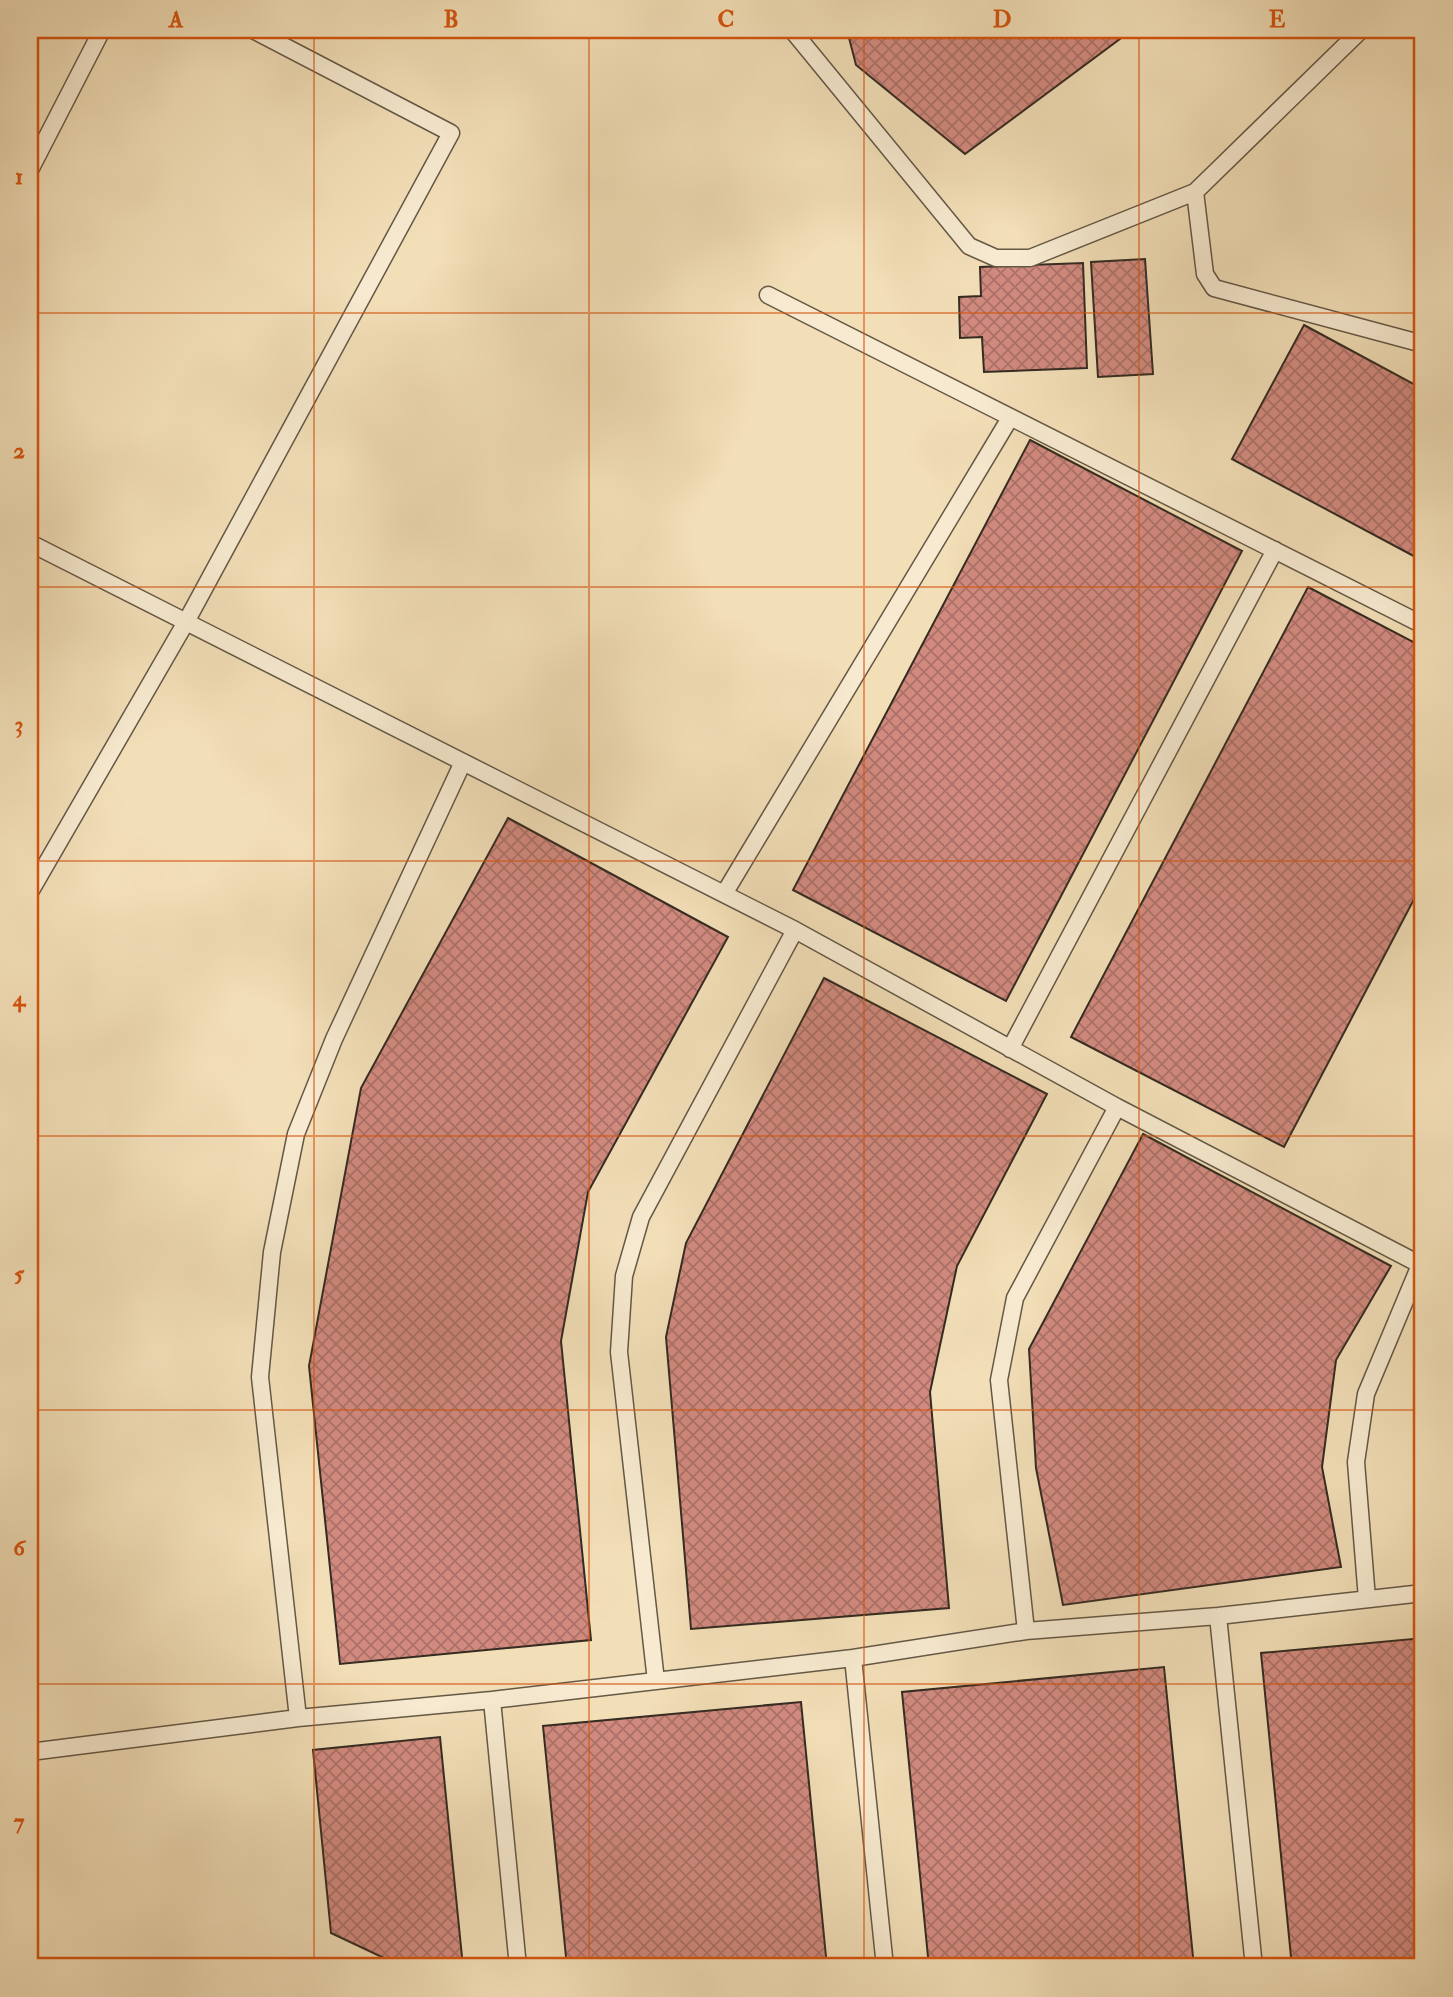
<svg xmlns="http://www.w3.org/2000/svg" width="1453" height="1997" font-family="'IM FELL Double Pica',serif">
<defs>
<pattern id="building-cross-hatch" width="8" height="8" patternUnits="userSpaceOnUse" patternTransform="scale(1.75)"><rect width="8" height="8" fill="#d28a7f"/><path d="M0 0l8 8M0 8l8-8" fill="none" stroke="#ab7168"/></pattern>
</defs>
<rect width="100%" height="100%" fill="#f2deb7"/>
<filter id="stains"><feTurbulence type="fractalNoise" baseFrequency=".00286" numOctaves="4"/><feColorMatrix values="0 0 0 0 .2 0 0 0 0 .09 0 0 0 0 .02 0 0 0 .5 -.17"/></filter>
<radialGradient id="worn" r=".72"><stop offset=".6" stop-color="#630" stop-opacity="0"/><stop offset="1" stop-color="#630" stop-opacity=".3"/></radialGradient>
<path fill="url(#building-cross-hatch)" stroke="#342b21" stroke-width="2" d="M 847,30 L 1132,30 L 965,154 L 856,65 Z
M 1145,259 L 1153,374 L 1098,377 L 1091,262 Z
M 1083,263 L 1087,368 L 984,372 L 982,337 L 960,338 L 959,297 L 981,296 L 980,267 Z
M 1304,325 L 1423,389 L 1423,561 L 1232,459 Z
M 1030,440 L 1242,551 L 1006,1001 L 793,890 Z
M 1308,587 L 1423,647 L 1423,882 L 1284,1147 L 1071,1037 Z
M 508,818 L 728,937 L 588,1192 L 561,1341 L 591,1640 L 340,1664 L 309,1366 L 361,1088 Z
M 824,978 L 1047,1094 L 957,1266 L 930,1392 L 949,1608 L 691,1629 L 666,1337 L 686,1243 Z
M 1143,1134 L 1391,1266 L 1336,1360 L 1322,1467 L 1341,1567 L 1063,1605 L 1036,1468 L 1029,1349 Z
M 1423,1638 L 1423,1967 L 1292,1967 L 1261,1653 Z
M 1164,1667 L 1194,1967 L 929,1967 L 902,1692 Z
M 801,1702 L 827,1967 L 567,1967 L 543,1726 Z
M 440,1737 L 463,1967 L 403,1967 L 331,1933 L 313,1750 Z"/>
<g fill="none" stroke-linecap="round" stroke-linejoin="round">
<defs>
<path id="service" d="M 792,30 L 969,246 L 996,258 L 1030,258 L 1195,192 L 1361,30
M 30,170 L 102,30
M 1195,192 L 1205,274 L 1214,288 L 1423,344
M 768,295 L 1423,625
M 30,543 L 795,930 L 1117,1107 L 1423,1266
M 30,892 L 186,622 L 451,133 L 253,30
M 724,894 L 1010,418
M 1010,1049 L 1275,550
M 1367,1599 L 1356,1462 L 1366,1394 L 1420,1265
M 1218,1616 L 1254,1967
M 1026,1631 L 999,1380 L 1015,1298 L 1117,1107
M 853,1658 L 885,1967
M 656,1681 L 619,1352 L 624,1276 L 641,1217 L 795,930
M 492,1700 L 518,1967
M 298,1718 L 260,1377 L 272,1252 L 296,1134 L 334,1039 L 463,762
M 30,1752 L 298,1718 L 492,1700 L 853,1658 L 1026,1631 L 1218,1616 L 1423,1593"/>
</defs>
<use href="#service" stroke="#645846" stroke-width="19"/>
<use href="#service" stroke="#f7ead0" stroke-width="16"/>
</g>
<path fill="none" stroke="#d6540e" stroke-width="2" stroke-opacity="0.55" d="M 314,30 L 314,1967M 589,30 L 589,1967M 864,30 L 864,1967M 1139,30 L 1139,1967M 30,313 L 1423,313M 30,587 L 1423,587M 30,861 L 1423,861M 30,1136 L 1423,1136M 30,1410 L 1423,1410M 30,1684 L 1423,1684"/>
<rect width="1453" height="1997" fill="none" stroke="#f2deb7" stroke-width="77"/>
<rect x="38" y="38" width="1376" height="1920" fill="none" stroke="#d6540e" stroke-width="2.5"/>
<g font-size="23" text-anchor="middle" font-weight="bold" fill="#d6540e">
<text x="176" y="27">A</text>
<text x="451" y="27">B</text>
<text x="726" y="27">C</text>
<text x="1002" y="27">D</text>
<text x="1277" y="27">E</text>
<text x="19" y="184">1</text>
<text x="19" y="458">2</text>
<text x="19" y="732">3</text>
<text x="19" y="1006">4</text>
<text x="19" y="1281">5</text>
<text x="19" y="1555">6</text>
<text x="19" y="1829">7</text>
</g>
<rect width="100%" height="100%" filter="url(#stains)"/>
<rect width="100%" height="100%" fill="url(#worn)"/>
</svg>
